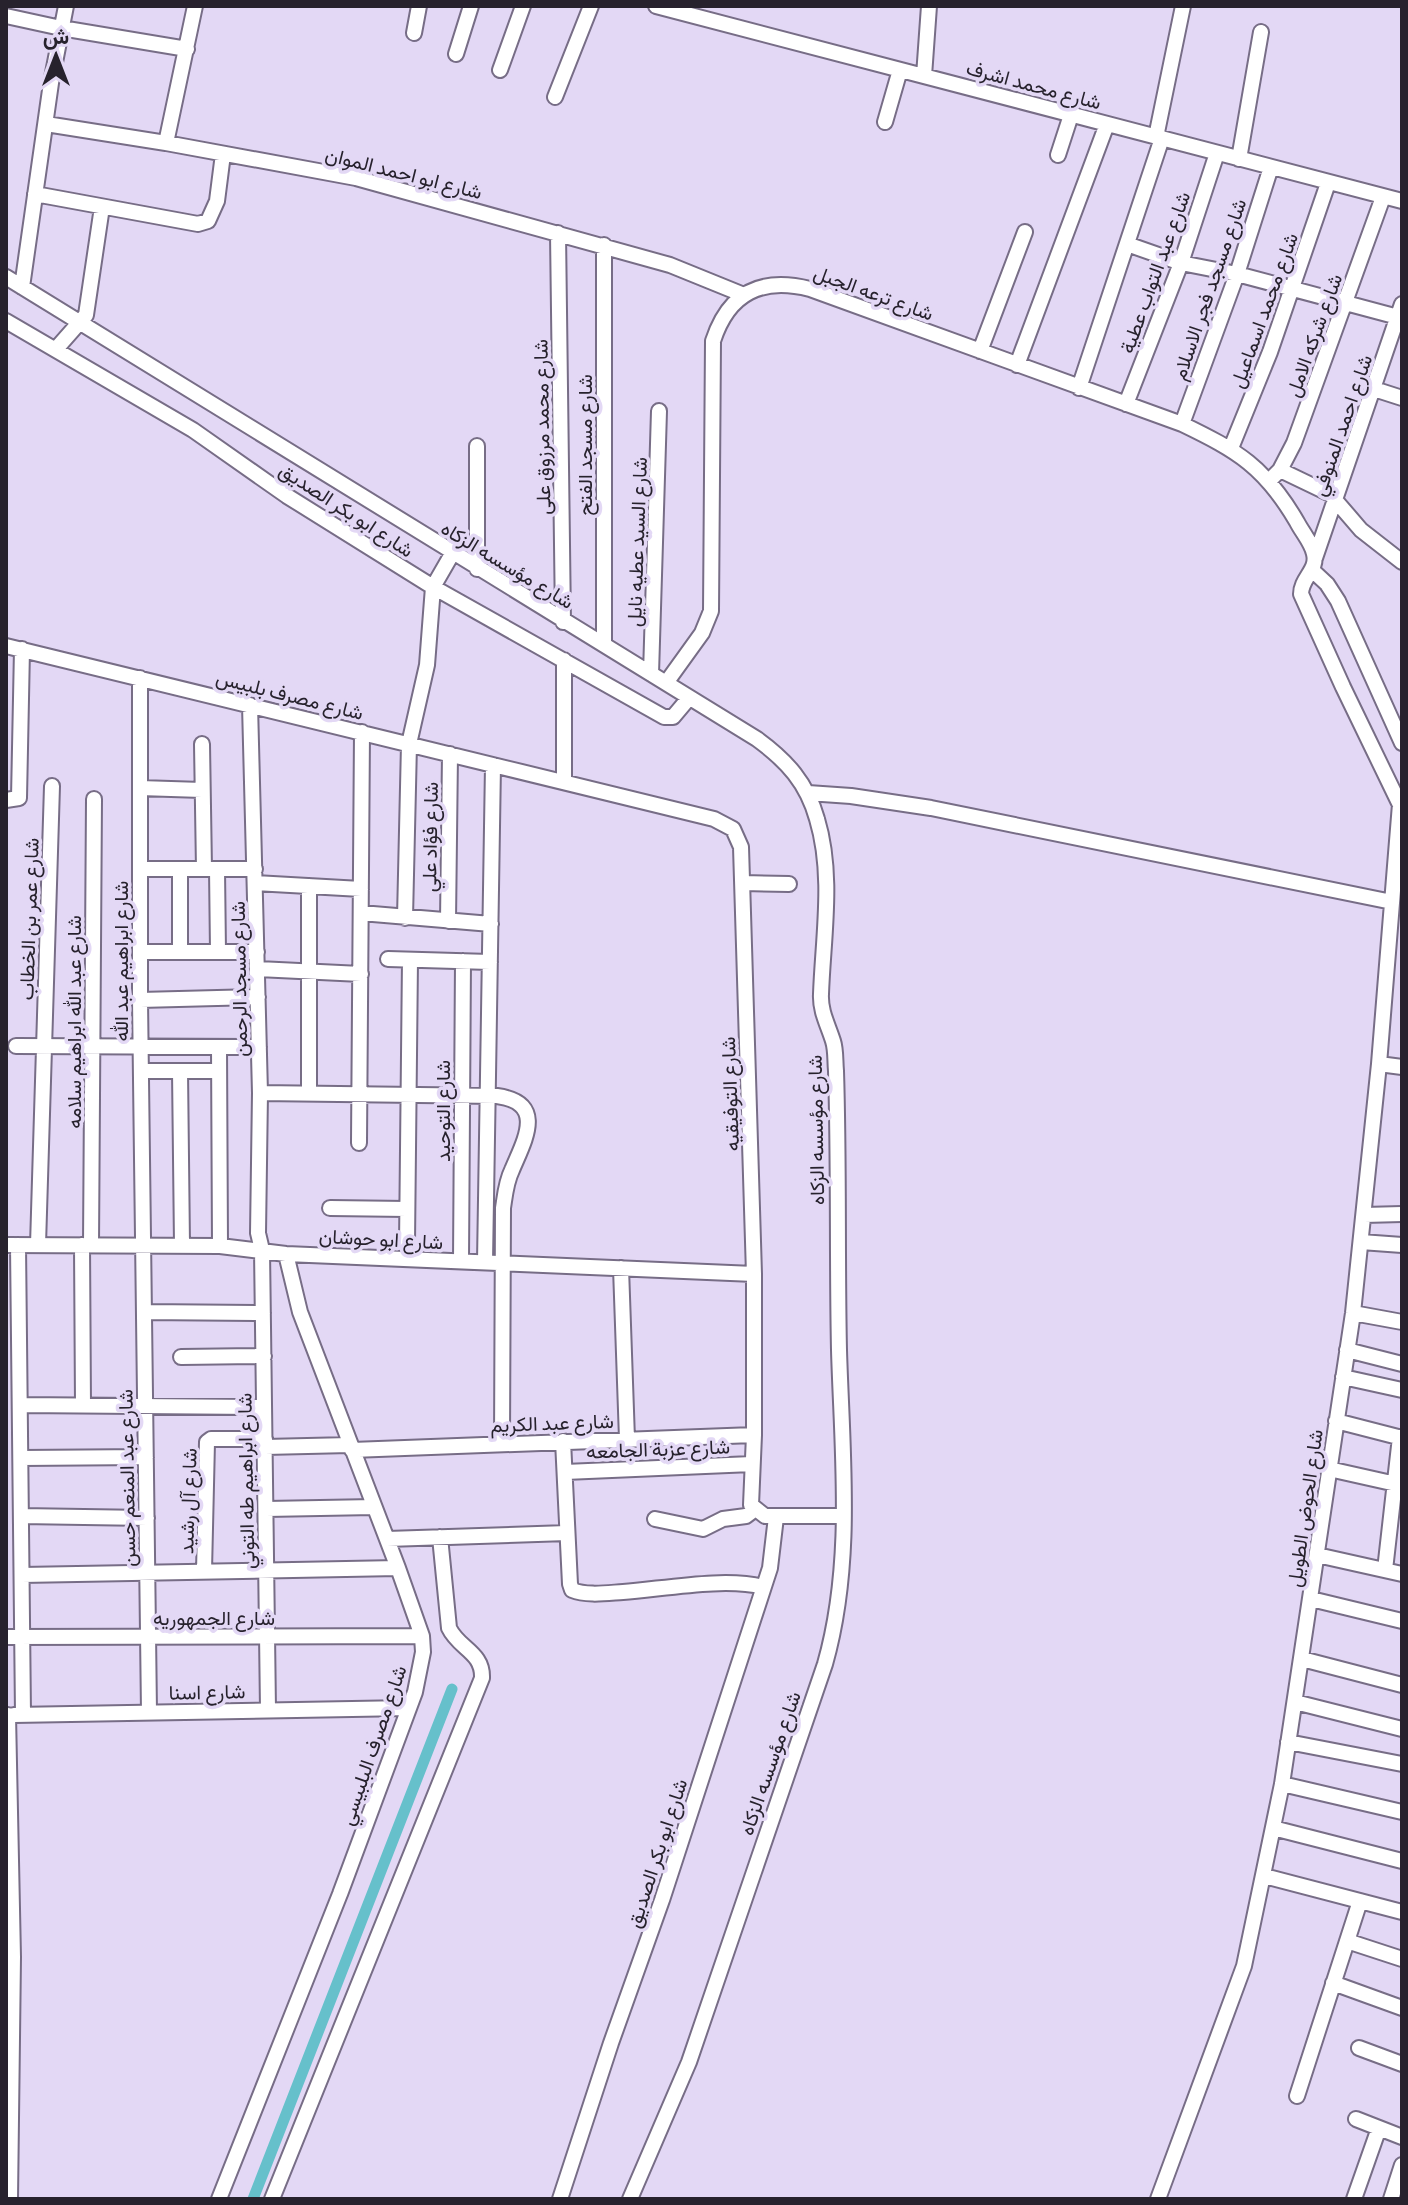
<svg xmlns="http://www.w3.org/2000/svg" width="1408" height="2205" font-family="Barlow,Vazirmatn,sans-serif">
<rect width="100%" height="100%" fill="#e3d8f5"/>
<g fill="none" stroke-linecap="round" stroke-linejoin="round">
<path stroke="#66c0cb" stroke-width="11" d="M 253,2199 L 452,1689"/>
<defs>
<path id="minor" d="M 656,6 L 1402,201
M 6,16 L 61,28 L 187,49
M 414,33 L 419,6
M 456,54 L 471,6
M 500,70 L 523,6
M 924,76 L 929,6
M 555,97 L 591,6
M 885,122 L 900,70
M 46,124 L 166,143 L 356,178 L 670,265 L 744,295
M 1156,137 L 1183,6
M 166,143 L 195,6
M 1058,155 L 1071,115
M 1239,159 L 1261,32
M 35,194 L 198,224 L 208,221 L 217,201 L 223,154
M 558,233 L 563,622
M 1127,244 L 1181,263 L 1237,274 L 1398,317
M 604,245 L 604,644
M 6,277 L 757,739 C 787,761 807,783 817,819 C 834,875 823,937 821,994 C 820,1011 828,1025 833,1041 C 836,1050 835,1061 836,1071 C 839,1164 837,1257 839,1350 C 842,1454 854,1562 825,1664 L 689,2062 L 630,2199
M 22,287 L 51,83 L 66,6
M 6,321 L 193,430 L 287,496 L 433,587 L 664,717 L 673,717 L 689,698
M 56,349 L 86,315 L 102,207
M 980,351 L 1025,232
M 1017,365 L 1107,124
M 1079,388 L 1162,138
M 1374,389 L 1402,398
M 1126,404 L 1181,263 L 1217,153
M 1182,424 L 1237,274 L 1271,167
M 477,446 L 477,569
M 1231,448 L 1270,352 L 1328,183
M 1280,470 L 1330,494 L 1361,530 L 1402,562
M 1269,481 L 1280,470 L 1294,443 L 1383,197
M 1315,558 L 1402,304
M 1312,570 L 1327,584 L 1338,601 L 1402,743
M 6,646 L 714,819 L 733,829 L 741,847 L 754,1274 L 754,1435 L 751,1505 L 765,1516 L 843,1516
M 564,660 L 564,782
M 651,674 L 659,411
M 140,678 L 140,1000 L 149,1712
M 666,683 L 702,633 L 711,611 L 713,341 C 729,292 762,277 810,289 L 1182,424 C 1238,451 1265,467 1297,522 C 1302,532 1312,543 1314,554 C 1318,570 1301,578 1301,594 L 1343,687 L 1402,809
M 250,705 L 260,1093 L 258,1233 L 262,1250 L 268,1710
M 202,744 L 204,869
M 140,788 L 202,790
M 808,793 L 851,796 L 931,808 L 1392,902
M 6,800 L 19,798 L 22,649
M 140,869 L 255,869
M 180,869 L 180,952
M 217,869 L 218,952
M 255,883 L 361,889
M 743,883 L 789,884
M 361,913 L 491,924
M 405,918 L 409,744 L 427,665 L 433,587 L 452,554
M 448,921 L 450,754
M 140,952 L 257,952
M 388,959 L 490,962
M 258,969 L 361,974
M 140,1000 L 258,997
M 16,1046 L 259,1047
M 219,1047 L 220,1246
M 1379,1064 L 1402,1067
M 141,1071 L 219,1071
M 180,1071 L 182,1245
M 260,1093 L 497,1096 C 547,1103 524,1141 512,1170 C 506,1182 505,1195 503,1208 L 502,1443
M 309,1093 L 309,886
M 359,1143 L 362,732
M 330,1208 L 407,1209
M 1364,1215 L 1402,1214
M 1361,1242 L 1402,1245
M 407,1244 L 410,960
M 6,1245 L 220,1246 L 286,1254 L 754,1274
M 18,1245 L 23,1714
M 38,1245 L 52,786
M 82,1245 L 83,1405
M 91,1245 L 94,799
M 461,1261 L 463,961
M 485,1262 L 493,765
M 621,1268 L 627,1439
M 144,1312 L 263,1313
M 1353,1313 L 1402,1322
M 1347,1350 L 1402,1364
M 181,1357 L 264,1356
M 1343,1377 L 1402,1390
M 20,1405 L 264,1407
M 1336,1421 L 1402,1438
M 563,1441 L 570,1584 L 572,1590 C 587,1596 607,1593 623,1592 C 663,1589 725,1577 763,1587
M 265,1447 L 350,1445
M 352,1450 L 754,1435
M 21,1458 L 146,1457
M 1329,1469 L 1396,1484
M 565,1472 L 752,1464
M 266,1509 L 374,1507
M 21,1516 L 147,1518
M 655,1519 L 703,1529 L 723,1519 L 746,1516 L 754,1510
M 387,1539 L 567,1533
M 1317,1555 L 1402,1574
M 1385,1570 L 1400,1437
M 204,1571 L 207,1442 L 211,1439 L 265,1439
M 22,1575 L 398,1568
M 1311,1599 L 1402,1621
M 6,1637 L 422,1636
M 1302,1659 L 1402,1685
M 1295,1702 L 1402,1729
M 8,1715 L 13,1957 L 10,2199
M 14,1715 L 408,1708
M 1288,1742 L 1402,1764
M 1282,1784 L 1402,1812
M 1273,1828 L 1402,1861
M 1264,1876 L 1402,1912
M 1347,1941 L 1402,1959
M 1333,1983 L 1402,2008
M 1359,2048 L 1402,2064
M 1297,2096 L 1360,1901
M 1356,2119 L 1402,2137
M 219,2199 L 340,1894 L 415,1692 L 423,1652 L 422,1636 L 398,1568 L 300,1312 L 286,1254
M 272,2199 L 482,1678 C 483,1652 459,1649 449,1628 L 440,1537
M 560,2199 L 611,2043 L 662,1900 L 770,1568 L 776,1517
M 1158,2199 L 1244,1966 L 1282,1784 L 1353,1313 L 1379,1064 L 1400,804
M 1354,2199 L 1379,2128
M 1391,2199 L 1402,2165"/>
</defs>
<use href="#minor" stroke="#776d86" stroke-width="18"/>
<use href="#minor" stroke="#fff" stroke-width="14"/>
</g>
<g text-anchor="middle" dominant-baseline="central" stroke-width="7" stroke-linejoin="round" paint-order="stroke">
<g font-size="20" fill="#27222d" stroke="#e3d8f5">
<text transform="translate(1034 84) rotate(15)">شارع محمد اشرف</text>
<text transform="translate(404 172) rotate(14)">شارع ابو احمد الموان</text>
<text transform="translate(1154 272) rotate(-70)">شارع عبد التواب عطية</text>
<text transform="translate(1208 289) rotate(-71)">شارع مسجد فجر الاسلام</text>
<text transform="translate(874 292) rotate(20)">شارع ترعه الجبل</text>
<text transform="translate(1263 310) rotate(-70)">شارع محمد اسماعيل</text>
<text transform="translate(1313 335) rotate(-70)">شارع شركه الامل</text>
<text transform="translate(1341 425) rotate(-71)">شارع احمد المنوفي</text>
<text transform="translate(541 427) rotate(-91)">شارع محمد مرزوق على</text>
<text transform="translate(584 445) rotate(-90)">شارع مسجد الفتح</text>
<text transform="translate(347 509) rotate(33)">شارع ابو بكر الصديق</text>
<text transform="translate(636 542) rotate(-88)">شارع السيد عطيه نايل</text>
<text transform="translate(508 564) rotate(31)">شارع مؤسسه الزكاه</text>
<text transform="translate(290 694) rotate(14)">شارع مصرف بلبيس</text>
<text transform="translate(429 837) rotate(-89)">شارع فؤاد علي</text>
<text transform="translate(28 919) rotate(-88)">شارع عمر بن الخطاب</text>
<text transform="translate(120 961) rotate(-90)">شارع ابراهيم عبد الله</text>
<text transform="translate(238 979) rotate(-91)">شارع مسجد الرحمن</text>
<text transform="translate(73 1022) rotate(-90)">شارع عبد الله ابراهيم سلامه</text>
<text transform="translate(729 1094) rotate(-92)">شارع التوفيقيه</text>
<text transform="translate(442 1111) rotate(-90)">شارع التوحيد</text>
<text transform="translate(815 1130) rotate(-91)">شارع مؤسسه الزكاه</text>
<text transform="translate(381 1238) rotate(3)">شارع ابو حوشان</text>
<text transform="translate(552 1422) rotate(-2)">شارع عبد الكريم</text>
<text transform="translate(658 1448) rotate(-2)">شارع عزبة الجامعه</text>
<text transform="translate(126 1478) rotate(-91)">شارع عبد المنعم حسن</text>
<text transform="translate(245 1481) rotate(-91)">شارع ابراهيم طه التوني</text>
<text transform="translate(187 1501) rotate(-88)">شارع آل رشيد</text>
<text transform="translate(1304 1508) rotate(-82)">شارع الحوض الطويل</text>
<text x="214" y="1617">شارع الجمهوريه</text>
<text transform="translate(207 1691) rotate(-1)">شارع اسنا</text>
<text transform="translate(372 1745) rotate(-71)">شارع مصرف البلبيسي</text>
<text transform="translate(769 1763) rotate(-71)">شارع مؤسسه الزكاه</text>
<text transform="translate(656 1853) rotate(-72)">شارع ابو بكر الصديق</text>
</g>
</g>
<rect width="1408" height="2205" fill="none" stroke="#27222d" stroke-width="16"/>
<g transform="translate(56 56)" stroke="#e3d8f5" stroke-width="6" paint-order="stroke">
<path d="M0-6L14 30L0 20L-14 30Z" fill="#27222d"/>
<text y="-12" font-size="22" font-weight="bold" text-anchor="middle" fill="#27222d">ش</text>
</g>
</svg>
